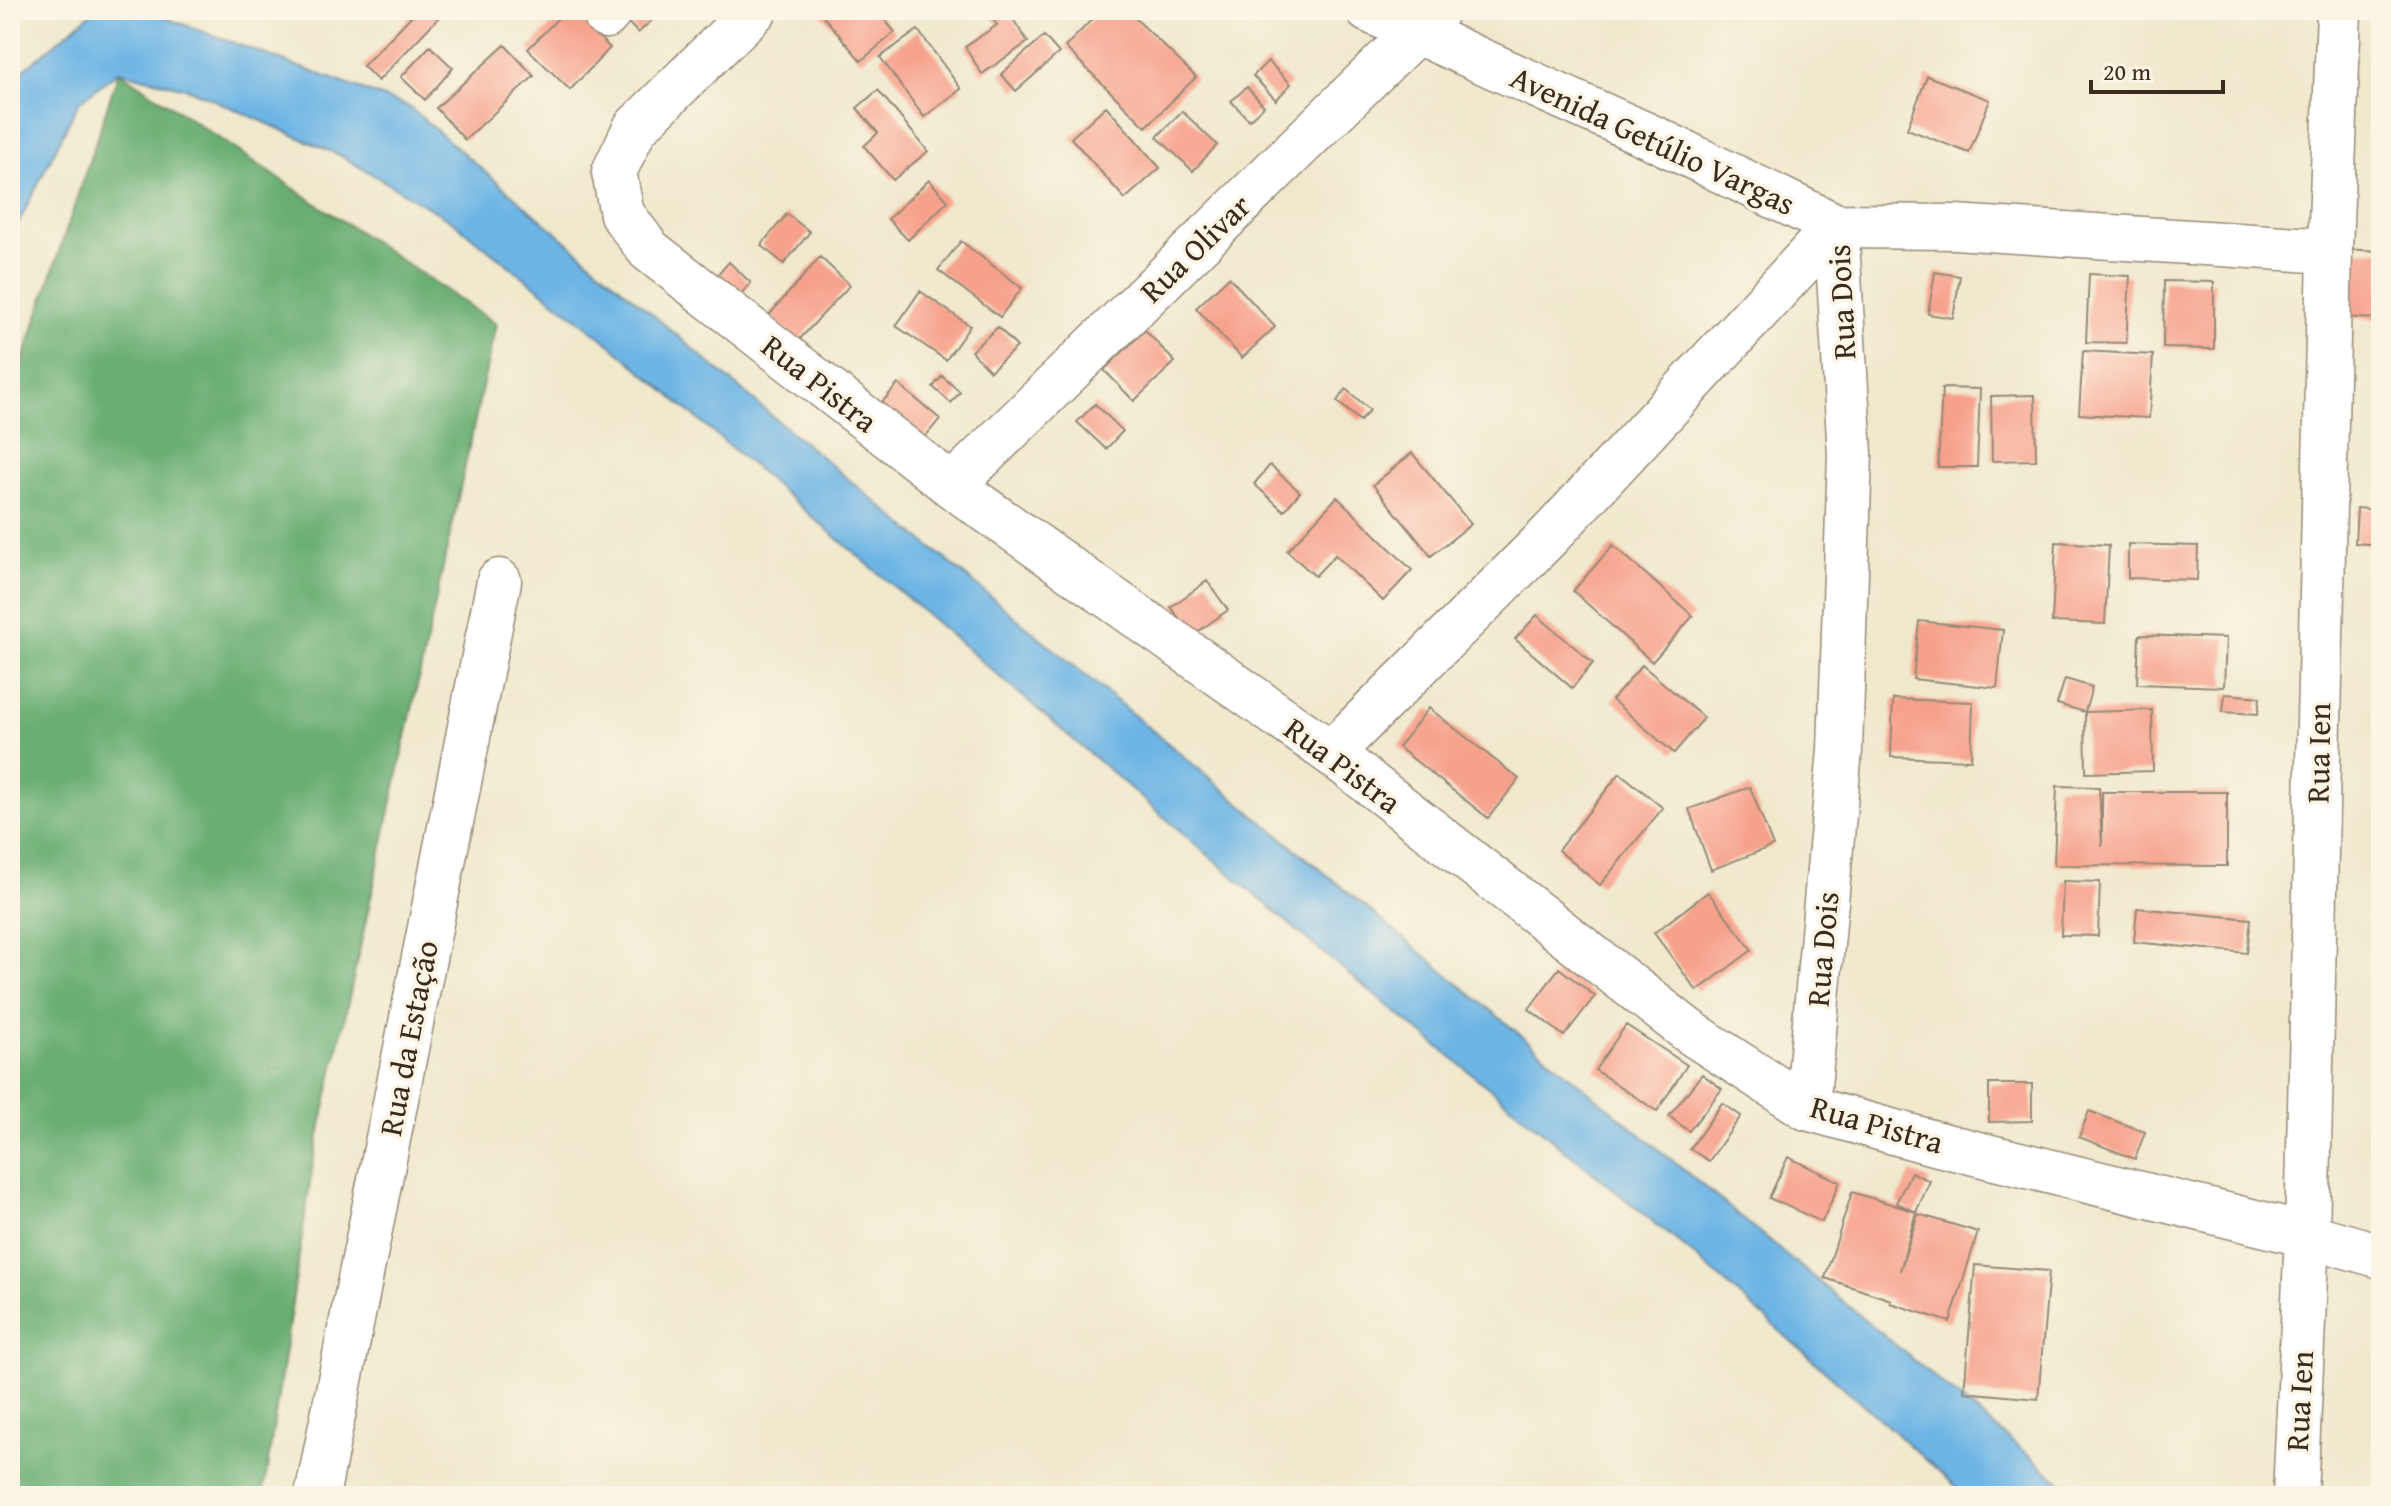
<svg xmlns="http://www.w3.org/2000/svg" width="2391" height="1506" font-family="'Gentium Book Plus',serif">
<rect width="100%" height="100%" fill="#fcf5e5"/>
<filter id="ink" filterUnits="userSpaceOnUse"><feTurbulence type="fractalNoise" baseFrequency=".0125" numOctaves="2"/><feDisplacementMap in="SourceGraphic" scale="16" xChannelSelector="R" yChannelSelector="G"/><feConvolveMatrix kernelMatrix="1 2 1 2 8 2 1 2 1" color-interpolation-filters="sRGB"/></filter>
<filter id="wash" filterUnits="userSpaceOnUse"><feTurbulence type="fractalNoise" baseFrequency=".006" numOctaves="4" result="noise"/><feDisplacementMap in="SourceGraphic" scale="32" xChannelSelector="R" yChannelSelector="G"/><feGaussianBlur stdDeviation="1.8" result="paint"/><feColorMatrix in="noise" values="0 0 0 0 0 0 0 0 0 0 0 0 0 0 0 0 0 1.4 0 .05"/><feComposite in="paint" operator="in"/></filter>
<g filter="url(#wash)">
<rect width="100%" height="100%" fill="#f0e9ce"/>
<path fill="#69ae73" stroke="#526c48" stroke-width="2" d="M 119,71 L 496,324 L 313,1163 L 263,1496 L 10,1496 L 10,400 Z"/>
<path fill="#6db5e5" stroke="#547082" stroke-width="2" d="M 95,10 L 144,10 L 409,107 L 772,416 L 2078,1496 L 1967,1496 L 1688,1250 L 1328,957 L 611,345 L 452,221 L 341,156 L 189,89 L 119,71 L 79,102 L 10,240 L 10,81 Z"/>
<g id="blocks">
<path fill="#f6a18c" d="M 417,10 L 438,10 L 442,14 L 378,81 L 363,66 Z
M 566,10 L 572,10 L 610,48 L 570,90 L 528,49 Z
M 624,10 L 663,10 L 638,33 L 620,14 Z
M 818,10 L 876,10 L 895,32 L 861,61 Z
M 987,10 L 1007,10 L 1028,42 L 982,74 L 965,47 L 997,25 Z
M 1101,10 L 1127,10 L 1196,77 L 1146,127 L 1065,47 Z
M 918,30 L 961,89 L 924,117 L 880,57 Z
M 1044,36 L 1059,53 L 1016,91 L 1001,74 Z
M 505,45 L 534,76 L 465,140 L 436,108 Z
M 430,46 L 453,68 L 425,100 L 401,77 Z
M 1268,61 L 1291,84 L 1276,100 L 1253,76 Z
M 1927,76 L 1990,100 L 1969,153 L 1907,129 Z
M 1247,87 L 1264,106 L 1249,120 L 1231,101 Z
M 878,90 L 928,151 L 893,180 L 864,146 L 878,133 L 857,108 Z
M 1106,106 L 1160,168 L 1125,199 L 1071,138 Z
M 1182,111 L 1217,145 L 1193,171 L 1157,137 Z
M 929,180 L 948,201 L 908,240 L 888,219 Z
M 787,214 L 810,232 L 784,264 L 761,245 Z
M 961,241 L 1022,288 L 1000,317 L 938,270 Z
M 2342,249 L 2381,251 L 2381,319 L 2338,317 Z
M 820,257 L 850,285 L 798,341 L 769,315 Z
M 729,262 L 751,283 L 736,299 L 714,279 Z
M 1935,272 L 1960,276 L 1953,318 L 1928,314 Z
M 2089,274 L 2130,276 L 2126,343 L 2086,342 Z
M 1229,277 L 1275,327 L 1242,358 L 1196,308 Z
M 2164,281 L 2214,282 L 2214,349 L 2163,348 Z
M 920,291 L 970,326 L 946,360 L 896,326 Z
M 998,327 L 1017,347 L 990,371 L 971,351 Z
M 1145,330 L 1175,362 L 1134,401 L 1104,370 Z
M 2083,351 L 2153,355 L 2149,418 L 2079,414 Z
M 942,376 L 960,392 L 951,403 L 933,387 Z
M 898,384 L 940,419 L 919,444 L 877,408 Z
M 1942,388 L 1980,389 L 1977,467 L 1938,467 Z
M 1346,389 L 1370,410 L 1360,421 L 1337,401 Z
M 2035,395 L 2036,460 L 1992,461 L 1991,396 Z
M 1095,404 L 1123,431 L 1106,449 L 1077,422 Z
M 1412,453 L 1471,524 L 1431,556 L 1373,485 Z
M 1270,465 L 1300,492 L 1284,511 L 1254,484 Z
M 1337,497 L 1412,570 L 1383,601 L 1335,555 L 1315,576 L 1287,551 Z
M 2357,508 L 2381,510 L 2381,545 L 2355,543 Z
M 2056,542 L 2109,545 L 2105,624 L 2052,622 Z
M 2128,544 L 2198,546 L 2197,580 L 2128,578 Z
M 1613,545 L 1693,616 L 1652,662 L 1573,591 Z
M 1207,581 L 1228,610 L 1192,636 L 1171,607 Z
M 1537,615 L 1593,663 L 1572,688 L 1515,639 Z
M 1919,621 L 2003,630 L 1997,688 L 1913,679 Z
M 2139,635 L 2226,638 L 2224,687 L 2137,684 Z
M 1642,665 L 1704,718 L 1674,753 L 1612,700 Z
M 2065,679 L 2092,687 L 2085,712 L 2152,710 L 2153,771 L 2086,773 L 2085,712 L 2057,704 Z
M 2225,694 L 2260,697 L 2258,714 L 2223,712 Z
M 1893,699 L 1973,702 L 1971,760 L 1891,757 Z
M 1429,708 L 1519,779 L 1488,818 L 1398,747 Z
M 1620,773 L 1663,808 L 1600,885 L 1558,850 Z
M 2057,786 L 2099,787 L 2102,847 L 2102,792 L 2227,792 L 2227,866 L 2054,865 Z
M 1750,787 L 1773,846 L 1711,870 L 1689,809 Z
M 2063,881 L 2100,882 L 2098,936 L 2061,935 Z
M 1708,892 L 1752,950 L 1697,991 L 1654,933 Z
M 2137,908 L 2251,919 L 2247,953 L 2134,942 Z
M 1559,968 L 1595,996 L 1564,1036 L 1529,1009 Z
M 1626,1025 L 1687,1065 L 1657,1111 L 1595,1070 Z
M 1702,1074 L 1722,1089 L 1689,1131 L 1669,1116 Z
M 1989,1084 L 2032,1084 L 2032,1121 L 1989,1122 Z
M 1722,1103 L 1741,1116 L 1709,1161 L 1690,1149 Z
M 2089,1111 L 2145,1132 L 2135,1159 L 2079,1137 Z
M 1788,1157 L 1840,1182 L 1822,1222 L 1769,1198 Z
M 1911,1172 L 1930,1181 L 1916,1212 L 1900,1271 L 1918,1214 L 1978,1232 L 1950,1322 L 1890,1303 L 1891,1300 L 1825,1278 L 1852,1192 L 1916,1212 L 1896,1203 Z
M 1975,1265 L 2049,1271 L 2038,1399 L 1964,1392 Z"/>
</g>
</g>
<g filter="url(#ink)">
<use href="#blocks" fill-opacity="0" stroke="#968a76" stroke-width="2"/>
<g fill="none" stroke-linecap="round" stroke-linejoin="round">
<defs>
<path id="minor" d="M 755,10 L 635,128 L 614,172 L 622,214 L 649,250 L 952,486 L 1331,753 L 1690,1032 L 1807,1108 L 1934,1143 L 2307,1235 L 2381,1256
M 1368,10 L 1658,140 L 1836,226 L 1955,227 L 2330,251
M 606,16 L 611,10
M 952,486 L 1436,12
M 1331,753 L 1551,534 L 1836,226
M 1807,1108 L 1840,750 L 1850,454 L 1836,226
M 317,1496 L 499,581
M 2295,1496 L 2307,1235 L 2330,251 L 2339,10"/>
</defs>
<use href="#minor" stroke="#968a76" stroke-width="47"/>
<use href="#minor" stroke="#fff" stroke-width="44"/>
</g>
</g>
<g text-anchor="middle" dominant-baseline="central" stroke-width="7" stroke-linejoin="round" paint-order="stroke">
<g font-size="32" fill="#3b2a1e" stroke="#fcf5e5">
<text transform="translate(1653 140) rotate(25)">Avenida Getúlio Vargas</text>
<text transform="translate(1195 248) rotate(-44)">Rua Olivar</text>
<text transform="translate(1841 302) rotate(-93)">Rua Dois</text>
<text transform="translate(820 383) rotate(38)">Rua Pistra</text>
<text transform="translate(2318 753) rotate(-89)">Rua Ien</text>
<text transform="translate(1343 765) rotate(37)">Rua Pistra</text>
<text transform="translate(1822 949) rotate(-85)">Rua Dois</text>
<text transform="translate(408 1038) rotate(-79)">Rua da Estação</text>
<text transform="translate(1877 1124) rotate(16)">Rua Pistra</text>
<text transform="translate(2299 1401) rotate(-87)">Rua Ien</text>
</g>
</g>
<rect width="2391" height="1506" fill="none" stroke="#fcf5e5" stroke-width="40"/>
<path d="M2091 80v12h132v-12" fill="none" stroke="#3b2a1e" stroke-width="4"/>
<text x="2103" y="80" font-size="24" fill="#3b2a1e" stroke="#fcf5e5" stroke-width="6" paint-order="stroke">20 m</text>
</svg>
